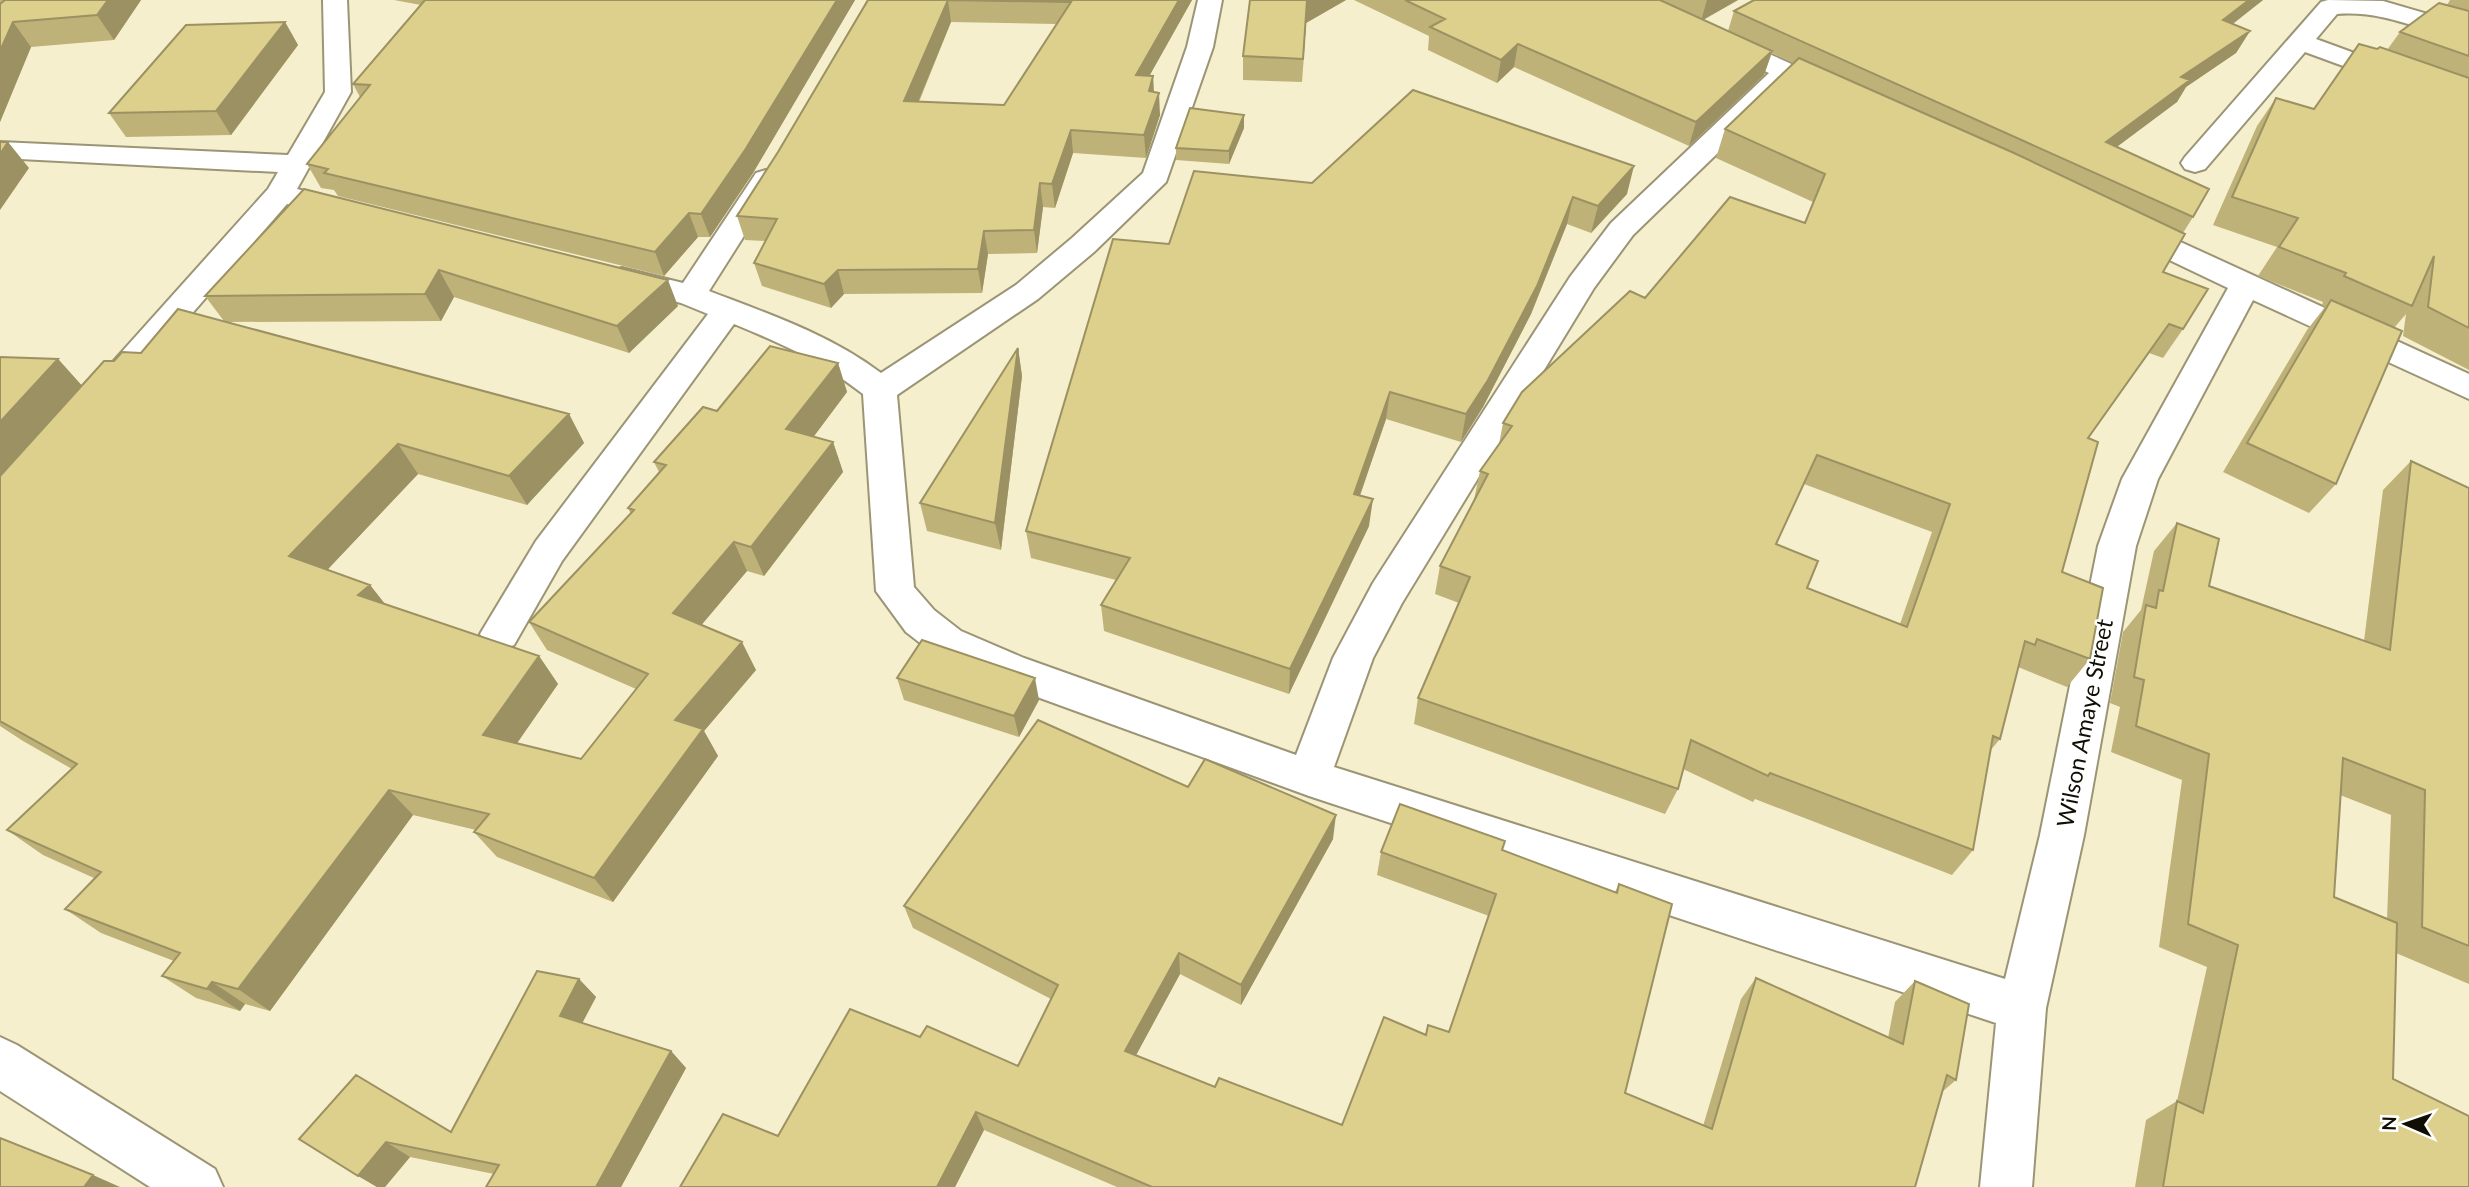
<svg xmlns="http://www.w3.org/2000/svg" width="2469" height="1187" font-family="Lato,sans-serif">
<rect width="100%" height="100%" fill="#f6efce"/>
<g fill="none" stroke-linecap="round" stroke-linejoin="round">
<defs>
<path id="minor" d="M 323,0 L 347,0 L 351,92 L 297,189 L 356,204 L 361,210 L 356,216 L 346,219 L 287,204 L 117,400 L 105,404 L 93,400 L 88,392 L 93,384 L 268,189 L 278,172 L 0,158 L 0,142 L 288,155 L 325,92 Z
M 1198,0 L 1222,0 L 1213,47 L 1166,182 L 1094,252 L 1038,299 L 897,395 L 914,587 L 934,610 L 961,631 L 1024,658 L 1296,755 L 1333,658 L 1373,583 L 1570,277 L 1611,223 L 1769,73 L 1619,5 L 1616,0 L 1648,0 L 1841,86 L 1845,92 L 1841,98 L 1832,100 L 1823,98 L 1790,83 L 1633,235 L 1594,288 L 1402,603 L 1373,658 L 1334,767 L 2005,979 L 2040,835 L 2098,546 L 2122,479 L 2228,288 L 2117,235 L 2113,229 L 2117,223 L 2128,220 L 2139,223 L 2469,374 L 2469,399 L 2253,300 L 2158,479 L 2136,546 L 2084,835 L 2046,1008 L 2032,1187 L 1980,1187 L 1996,1023 L 1309,796 L 996,682 L 933,653 L 906,632 L 876,591 L 863,394 C 819,360 785,345 734,324 L 562,561 L 514,645 L 500,650 L 486,645 L 480,634 L 536,541 L 708,314 L 681,303 L 611,285 L 606,278 L 611,271 L 622,268 L 683,283 L 756,173 L 766,170 L 776,173 L 780,179 L 709,291 C 769,314 829,334 881,373 L 1016,285 L 1072,238 L 1143,173 L 1187,47 Z
M 2328,0 L 2383,1 L 2469,26 L 2469,43 C 2425,32 2385,10 2337,14 L 2316,39 L 2469,95 L 2469,112 L 2305,52 L 2205,169 L 2195,172 L 2185,169 L 2181,163 L 2185,157 L 2321,2 Z
M 0,1037 L 17,1045 L 215,1169 L 223,1187 L 150,1187 L 0,1091 Z"/>
</defs>
<use href="#minor" stroke="#9b9576" stroke-width="4"/>
<use href="#minor" fill="#fff" fill-rule="evenodd"/>
</g>
<path fill="#beb278" fill-rule="evenodd" d="M 0,0 L 141,0 L 114,40 L 31,47 L 0,122 Z
M 394,0 L 855,0 L 753,173 L 710,237 L 698,237 L 664,276 L 338,196 L 334,190 L 321,188 L 307,164 L 360,97 L 353,84 L 421,5 Z
M 867,0 L 1192,0 L 1149,76 L 1153,76 L 1154,92 L 1160,115 L 1146,158 L 1073,153 L 1055,208 L 1043,207 L 1037,253 L 988,254 L 982,293 L 844,294 L 831,308 L 762,286 L 754,263 L 765,241 L 745,240 L 737,216 L 778,152 ZM 951,22 L 1057,24 L 1004,105 L 919,102 Z
M 1250,0 L 1346,0 L 1306,23 L 1302,82 L 1243,80 L 1243,56 Z
M 1354,0 L 1738,0 L 1703,20 L 1728,31 L 1734,11 L 1754,0 L 2263,0 L 2232,24 L 2250,31 L 2236,53 L 2186,87 L 2177,102 L 2116,147 L 2193,217 L 2183,233 L 2163,272 L 2183,329 L 2163,358 L 2149,353 L 2088,438 L 2062,572 L 2090,659 L 2067,687 L 2018,667 L 2000,739 L 1990,751 L 1973,850 L 1952,875 L 1755,799 L 1753,802 L 1683,769 L 1678,789 L 1665,814 L 1414,724 L 1418,698 L 1459,603 L 1435,594 L 1440,566 L 1474,500 L 1480,471 L 1499,444 L 1503,423 L 1645,298 L 1805,223 L 1813,202 L 1716,158 L 1725,129 L 1794,63 L 1772,53 L 1764,75 L 1689,146 L 1514,67 L 1497,83 L 1428,50 L 1429,36 ZM 1804,484 L 1932,532 L 1900,624 L 1807,588 L 1776,544 Z
M 2450,0 L 2469,0 L 2469,370 L 2403,336 L 2406,314 L 2394,328 L 2336,484 L 2309,513 L 2223,472 L 2307,330 L 2325,307 L 2322,305 L 2323,302 L 2258,276 L 2277,247 L 2213,225 L 2257,126 L 2276,98 L 2314,109 L 2377,49 L 2387,50 L 2400,32 L 2447,5 Z
M 285,22 L 298,45 L 231,135 L 126,137 L 109,113 Z
M 1244,115 L 1244,128 L 1229,164 L 1176,160 L 1176,148 Z
M 1312,183 L 1627,194 L 1591,233 L 1567,224 L 1531,314 L 1483,407 L 1461,442 L 1386,419 L 1360,496 L 1369,526 L 1289,694 L 1104,631 L 1101,605 L 1116,580 L 1031,558 L 1026,531 L 1169,244 Z
M 304,189 L 678,306 L 629,353 L 454,297 L 441,321 L 229,322 L 569,414 L 584,443 L 527,505 L 418,474 L 327,570 L 370,585 L 385,604 L 539,656 L 558,684 L 517,743 L 581,759 L 636,689 L 547,650 L 529,622 L 631,514 L 628,508 L 659,472 L 654,462 L 717,411 L 838,363 L 847,392 L 813,437 L 833,442 L 843,472 L 764,576 L 747,571 L 701,625 L 756,670 L 704,731 L 718,756 L 613,902 L 497,857 L 474,832 L 476,830 L 413,815 L 270,1011 L 245,1004 L 240,1011 L 196,998 L 162,976 L 174,961 L 101,933 L 65,909 L 94,878 L 43,855 L 7,830 L 72,769 L 23,741 L 0,726 L 0,357 L 58,359 L 82,386 L 114,361 L 141,353 L 224,321 L 205,296 Z
M 1018,348 L 1022,376 L 1001,550 L 927,531 L 920,503 Z
M 2411,461 L 2469,488 L 2469,984 L 2396,953 L 2393,1079 L 2469,1187 L 2135,1187 L 2146,1120 L 2177,1101 L 2207,967 L 2159,947 L 2182,780 L 2111,752 L 2120,707 L 2110,703 L 2123,632 L 2141,610 L 2154,551 L 2177,523 L 2209,586 L 2364,641 L 2383,490 ZM 2340,795 L 2391,815 L 2387,919 L 2334,897 Z
M 897,678 L 1039,700 L 1019,737 L 904,700 Z
M 1188,787 L 1333,839 L 1241,1005 L 1180,974 L 1136,1055 L 1215,1087 L 1342,1125 L 1426,1035 L 1449,1032 L 1489,916 L 1377,875 L 1381,852 L 1502,850 L 1615,892 L 1619,884 L 1625,1093 L 1703,1126 L 1741,999 L 1756,978 L 1888,1038 L 1895,1002 L 1915,981 L 1956,1080 L 1942,1092 L 1915,1187 L 1117,1187 L 984,1130 L 955,1187 L 680,1187 L 778,1136 L 920,1037 L 1018,1066 L 1051,999 L 913,928 L 904,906 Z
M 579,979 L 596,997 L 582,1023 L 671,1051 L 686,1068 L 621,1187 L 486,1187 L 494,1174 L 410,1157 L 385,1187 L 377,1187 L 299,1139 L 451,1132 Z"/>
<path fill="#9b9162" d="M 108,0 L 141,0 L 114,40 L 97,15 Z
M 837,0 L 855,0 L 753,173 L 710,237 L 701,214 Z
M 948,0 L 951,22 L 909,124 L 904,101 Z
M 1179,0 L 1192,0 L 1137,98 L 1136,75 Z
M 1307,0 L 1346,0 L 1306,23 L 1302,82 Z
M 1707,0 L 1738,0 L 1701,21 Z
M 2249,0 L 2263,0 L 2210,42 L 2223,20 Z
M 13,22 L 31,47 L 0,122 L 0,51 Z
M 285,22 L 298,45 L 231,135 L 216,111 Z
M 2250,31 L 2236,53 L 2186,87 L 2177,102 L 2094,164 L 2106,142 L 2181,77 Z
M 1518,44 L 1514,67 L 1497,83 L 1501,60 Z
M 1772,51 L 1764,75 L 1689,146 L 1696,122 Z
M 1153,76 L 1154,99 L 1149,91 Z
M 1159,93 L 1160,115 L 1146,158 L 1144,135 Z
M 1244,115 L 1244,128 L 1229,164 L 1229,151 Z
M 1071,130 L 1073,153 L 1055,208 L 1052,184 Z
M 8,142 L 29,168 L 0,210 L 0,154 Z
M 1634,166 L 1627,194 L 1591,233 L 1598,206 Z
M 1040,183 L 1043,207 L 1037,253 L 1034,230 Z
M 1573,197 L 1567,224 L 1531,314 L 1483,407 L 1461,442 L 1466,414 Z
M 689,213 L 698,237 L 664,276 L 655,252 Z
M 984,231 L 988,254 L 982,293 L 978,269 Z
M 439,270 L 454,297 L 441,321 L 425,294 Z
M 838,270 L 844,294 L 831,308 L 824,284 Z
M 668,280 L 678,306 L 629,353 L 617,326 Z
M 2169,324 L 2149,353 L 2068,467 L 2088,438 Z
M 1018,348 L 1022,376 L 1001,550 L 995,523 Z
M 58,359 L 85,389 L 0,483 L 0,422 Z
M 838,363 L 847,392 L 797,459 L 786,429 Z
M 1390,392 L 1386,419 L 1351,521 L 1354,494 Z
M 569,414 L 584,443 L 527,505 L 509,476 Z
M 833,442 L 843,472 L 764,576 L 751,547 Z
M 398,444 L 418,474 L 313,585 L 289,556 Z
M 1373,499 L 1369,526 L 1289,694 L 1290,669 Z
M 734,542 L 747,571 L 688,641 L 673,613 Z
M 370,585 L 392,613 L 358,595 Z
M 742,642 L 756,670 L 704,731 L 718,756 L 613,902 L 594,878 L 675,720 Z
M 539,656 L 558,684 L 504,762 L 483,735 Z
M 1035,678 L 1039,700 L 1019,737 L 1014,716 Z
M 389,790 L 413,815 L 270,1011 L 238,989 Z
M 1336,815 L 1333,839 L 1241,1005 L 1241,985 Z
M 1179,953 L 1180,974 L 1128,1070 L 1125,1051 Z
M 579,979 L 596,997 L 577,1033 L 560,1016 Z
M 212,982 L 245,1004 L 240,1011 L 207,989 Z
M 671,1051 L 686,1068 L 621,1187 L 596,1187 Z
M 976,1112 L 984,1130 L 955,1187 L 937,1187 Z
M 386,1142 L 410,1157 L 385,1187 L 377,1187 L 358,1176 Z
M 93,1175 L 120,1187 L 84,1187 Z"/>
<path fill="#ddcf8c" stroke="#9b9162" stroke-width="2" fill-rule="evenodd" d="M 5,0 L 108,0 L 97,15 L 13,22 L 0,51 L 0,4 Z
M 425,0 L 837,0 L 745,150 L 701,214 L 689,213 L 655,252 L 324,173 L 328,169 L 307,164 L 370,85 L 353,84 Z
M 868,0 L 1179,0 L 1136,75 L 1153,76 L 1149,91 L 1159,93 L 1144,135 L 1071,130 L 1052,184 L 1040,183 L 1034,230 L 984,231 L 978,269 L 838,270 L 824,284 L 754,263 L 777,219 L 737,216 L 778,152 ZM 948,0 L 1071,2 L 1004,105 L 904,101 Z
M 1250,0 L 1307,0 L 1303,59 L 1243,56 Z
M 1405,0 L 1660,0 L 1772,51 L 1696,122 L 1518,44 L 1501,60 L 1430,27 L 1445,19 Z
M 1754,0 L 2249,0 L 2223,20 L 2250,31 L 2181,77 L 2190,80 L 2106,142 L 2209,189 L 2193,217 L 1734,11 Z
M 2439,3 L 2469,11 L 2469,56 L 2400,32 Z
M 285,22 L 216,111 L 109,113 L 186,25 Z
M 2359,44 L 2377,49 L 2380,47 L 2469,78 L 2469,328 L 2428,307 L 2434,256 L 2412,306 L 2344,276 L 2346,273 L 2279,247 L 2298,218 L 2232,197 L 2276,98 L 2314,109 Z
M 1799,58 L 2014,153 L 2185,234 L 2163,272 L 2208,289 L 2183,329 L 2169,324 L 2088,438 L 2098,442 L 2062,572 L 2103,588 L 2090,659 L 2037,639 L 2035,645 L 2025,641 L 2000,739 L 1993,736 L 1973,850 L 1770,773 L 1768,776 L 1691,740 L 1678,789 L 1418,698 L 1470,577 L 1440,566 L 1488,474 L 1480,471 L 1512,426 L 1503,423 L 1522,392 L 1630,291 L 1645,298 L 1730,197 L 1805,223 L 1825,174 L 1725,129 ZM 1817,455 L 1950,504 L 1907,627 L 1807,588 L 1818,561 L 1776,544 Z
M 1413,90 L 1634,166 L 1598,206 L 1573,197 L 1537,286 L 1488,380 L 1466,414 L 1390,392 L 1354,494 L 1373,499 L 1290,669 L 1101,605 L 1130,558 L 1026,531 L 1113,239 L 1169,244 L 1194,171 L 1312,183 Z
M 1190,108 L 1244,115 L 1229,151 L 1176,148 Z
M 0,142 L 8,142 L 0,154 Z
M 304,189 L 668,280 L 617,326 L 439,270 L 425,294 L 205,296 Z
M 2331,300 L 2402,331 L 2336,484 L 2247,443 Z
M 178,309 L 569,414 L 509,476 L 398,444 L 289,556 L 370,585 L 358,595 L 539,656 L 483,735 L 581,759 L 648,674 L 529,622 L 634,510 L 628,508 L 666,465 L 654,462 L 703,407 L 717,411 L 770,346 L 838,363 L 786,429 L 833,442 L 751,547 L 734,542 L 673,613 L 742,642 L 675,720 L 703,729 L 594,878 L 474,832 L 489,814 L 389,790 L 238,989 L 212,982 L 207,989 L 162,976 L 180,953 L 65,909 L 101,872 L 7,830 L 77,764 L 0,721 L 0,576 L 1,576 L 0,576 L 0,476 L 104,361 L 114,361 L 122,352 L 141,353 Z
M 1018,348 L 995,523 L 920,503 Z
M 0,357 L 58,359 L 0,422 Z
M 2411,461 L 2469,488 L 2469,946 L 2422,927 L 2425,790 L 2343,758 L 2334,897 L 2397,923 L 2393,1079 L 2469,1116 L 2469,1187 L 2163,1187 L 2177,1101 L 2203,1113 L 2238,945 L 2188,924 L 2209,754 L 2136,726 L 2144,680 L 2134,677 L 2146,605 L 2156,608 L 2159,590 L 2163,591 L 2177,523 L 2219,539 L 2209,586 L 2390,650 Z
M 922,640 L 1035,678 L 1014,716 L 897,678 Z
M 1038,720 L 1188,787 L 1205,759 L 1336,815 L 1241,985 L 1179,953 L 1125,1051 L 1215,1087 L 1219,1078 L 1342,1125 L 1384,1017 L 1426,1035 L 1428,1025 L 1449,1032 L 1496,894 L 1381,852 L 1400,804 L 1505,841 L 1502,850 L 1617,893 L 1619,884 L 1672,904 L 1625,1093 L 1712,1129 L 1756,978 L 1903,1044 L 1915,981 L 1969,1004 L 1956,1080 L 1947,1075 L 1915,1187 L 1152,1187 L 976,1112 L 937,1187 L 680,1187 L 723,1114 L 778,1136 L 850,1009 L 920,1037 L 927,1026 L 1018,1066 L 1058,985 L 904,906 Z
M 537,971 L 579,979 L 560,1016 L 671,1051 L 596,1187 L 486,1187 L 499,1165 L 386,1142 L 358,1176 L 299,1139 L 356,1075 L 451,1132 Z
M 0,1138 L 93,1175 L 84,1187 L 0,1187 Z"/>
<g text-anchor="middle" dominant-baseline="central" stroke-width="5" stroke-linejoin="round" paint-order="stroke">
<g font-size="23" fill="#110f04" stroke="#fff">
<text transform="translate(2084 723) rotate(-79)">Wilson Amaye Street</text>
</g>
</g>
<g transform="translate(2406 1124) rotate(272)" stroke="#ffffff" stroke-width="5" paint-order="stroke">
<path d="M0-5L12 26L0 18L-12 26Z" fill="#110f04"/>
<text y="-10" font-size="19" font-weight="bold" text-anchor="middle" fill="#110f04">N</text>
</g>
</svg>
